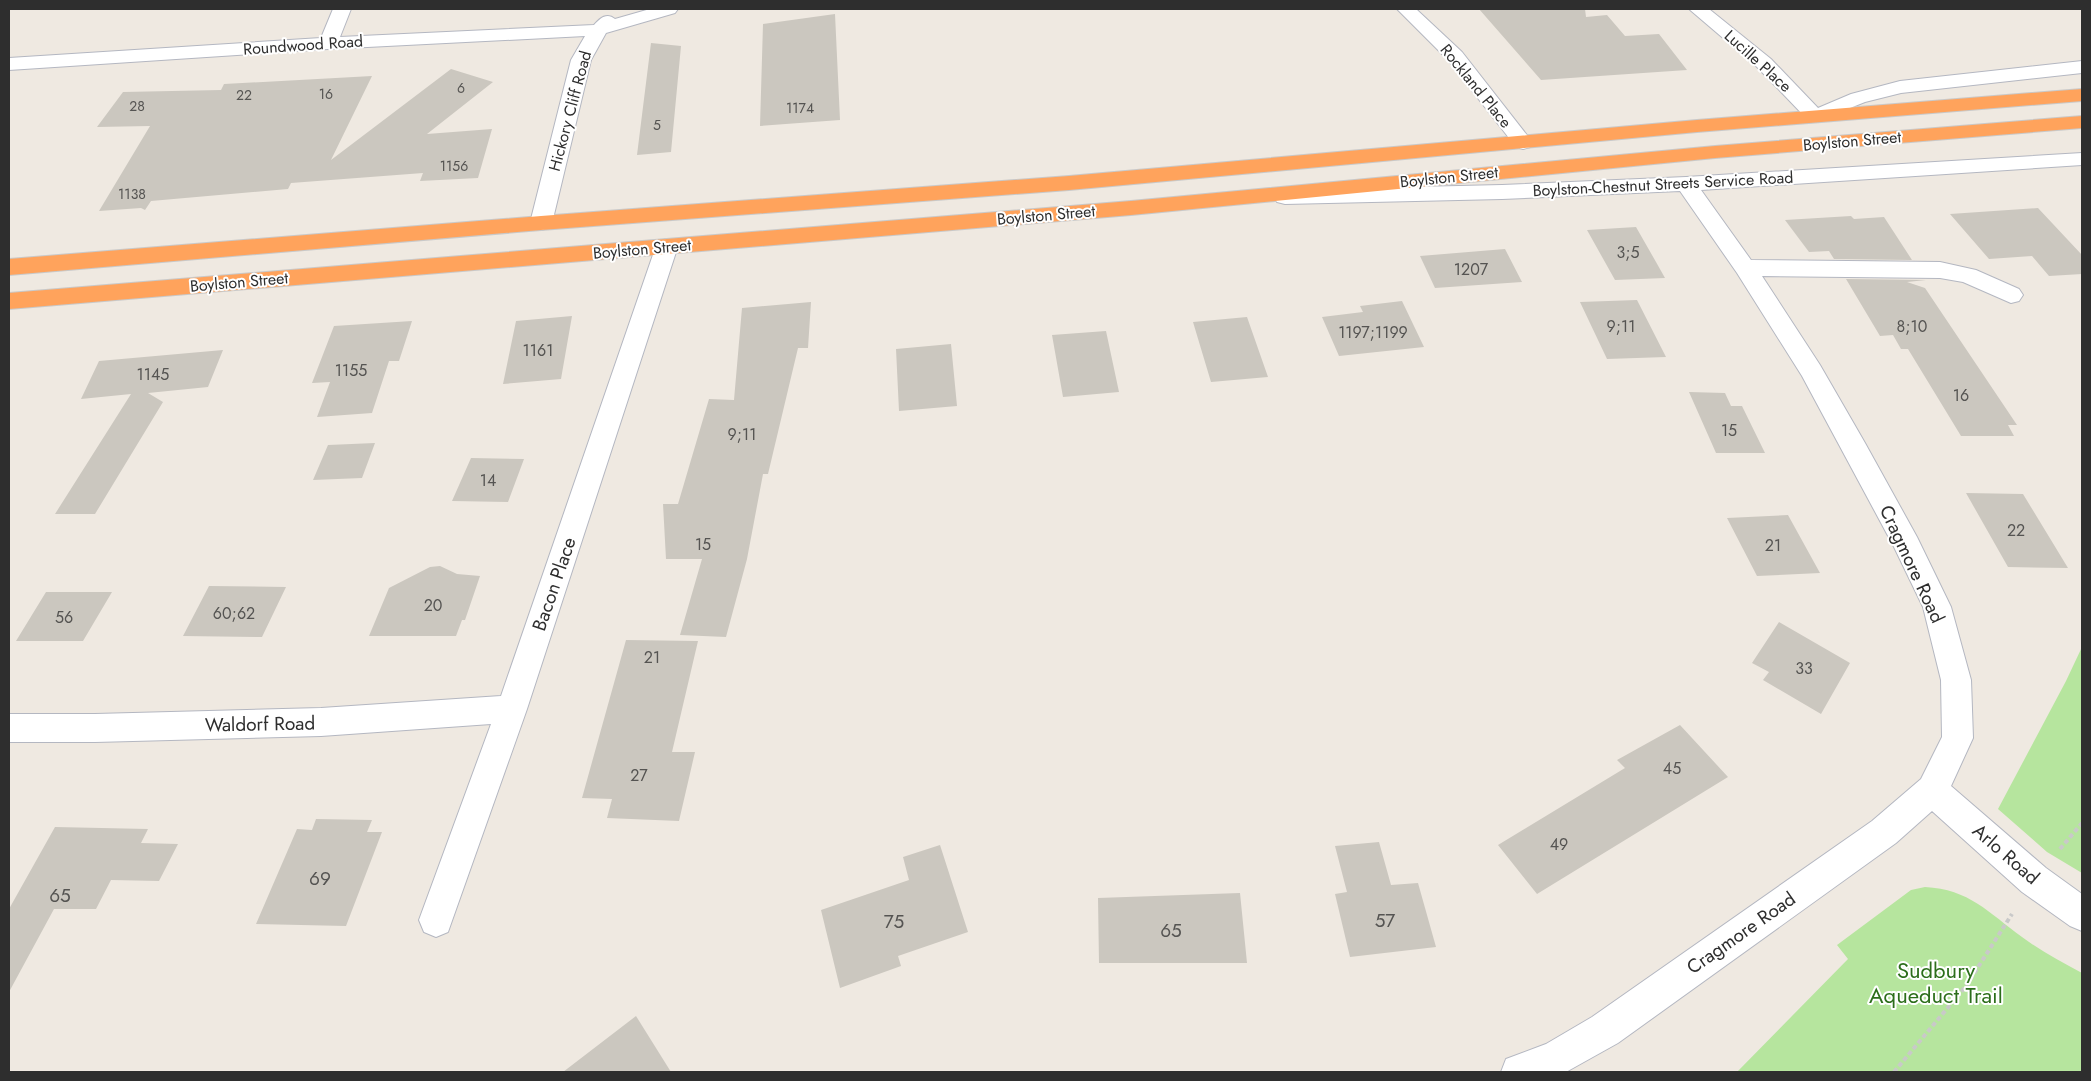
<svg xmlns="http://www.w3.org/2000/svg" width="2091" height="1081" font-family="Jost,sans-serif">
<rect width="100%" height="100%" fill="#efe9e1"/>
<path fill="#b6e59e" d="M 2082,647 L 2082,873 L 2047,852 L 1998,809 L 2066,681 Z
M 1925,887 C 1969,889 1989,913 2022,937 C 2041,951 2061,962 2082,973 L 2082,1072 L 1737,1072 L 1848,959 L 1837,945 L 1911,890 Z"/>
<path fill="#cbc7bf" d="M 1479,9 L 1585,9 L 1586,17 L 1607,15 L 1625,36 L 1659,34 L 1687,70 L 1541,80 Z
M 835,14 L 840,120 L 760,126 L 763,24 Z
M 651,43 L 681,46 L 671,152 L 637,155 Z
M 451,69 L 493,82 L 427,134 L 492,129 L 478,178 L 420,181 L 423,173 L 291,183 L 288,189 L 151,201 L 145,210 L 141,208 L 99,211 L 150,126 L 97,127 L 123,92 L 221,90 L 224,84 L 372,76 L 331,160 Z
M 2038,208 L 2082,255 L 2082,274 L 2049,276 L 2032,256 L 1989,259 L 1950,214 Z
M 1851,216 L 1854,219 L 1884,217 L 1912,260 L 1834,259 L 1829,251 L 1809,252 L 1785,220 Z
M 1636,227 L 1656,262 L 1665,278 L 1615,280 L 1587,230 Z
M 1505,249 L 1522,282 L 1435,288 L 1420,256 Z
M 1846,279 L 1926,280 L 1907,282 L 1925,288 L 2017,425 L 2008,425 L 2014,436 L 1961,436 L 1908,349 L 1901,349 L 1893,335 L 1880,336 Z
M 1637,300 L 1666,357 L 1607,359 L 1580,302 Z
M 1402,301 L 1424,347 L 1339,356 L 1322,317 L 1363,312 L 1360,306 Z
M 811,302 L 808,348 L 798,348 L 768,474 L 763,474 L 747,559 L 726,637 L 680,635 L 702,559 L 666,559 L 663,504 L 678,504 L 709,399 L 734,400 L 742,308 Z
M 572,316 L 561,379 L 503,384 L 516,321 Z
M 1247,317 L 1268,377 L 1211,382 L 1193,322 Z
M 412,321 L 399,361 L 389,361 L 372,413 L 317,417 L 330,382 L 312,383 L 334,326 Z
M 1106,331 L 1119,392 L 1063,397 L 1052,335 Z
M 951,344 L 957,406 L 899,411 L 896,349 Z
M 223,350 L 208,387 L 148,393 L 163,402 L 95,514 L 55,514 L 131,394 L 81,399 L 99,361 Z
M 1689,392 L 1725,393 L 1731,406 L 1742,406 L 1765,453 L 1716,453 Z
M 375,443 L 362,478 L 313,480 L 328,445 Z
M 471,458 L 524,459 L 508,502 L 452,501 Z
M 1966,493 L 2023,494 L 2068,568 L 2008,567 Z
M 1788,515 L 1820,573 L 1757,576 L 1727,518 Z
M 440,566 L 457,574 L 480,576 L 465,620 L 462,620 L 456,636 L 369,636 L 389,588 L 430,567 Z
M 209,586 L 286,587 L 262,637 L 183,636 Z
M 46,592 L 112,592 L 83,641 L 16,641 Z
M 1779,622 L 1850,663 L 1821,714 L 1763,680 L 1769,672 L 1752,663 Z
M 626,640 L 698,641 L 672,752 L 695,752 L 679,821 L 607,818 L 612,799 L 582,798 Z
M 1680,725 L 1728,777 L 1537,894 L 1498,845 L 1625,768 L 1617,760 Z
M 316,819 L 372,820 L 367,832 L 382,832 L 346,926 L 256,924 L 297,829 L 312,830 Z
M 55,827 L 148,829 L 141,843 L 178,844 L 159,881 L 111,880 L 96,909 L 54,909 L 9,992 L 9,909 Z
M 1379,842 L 1391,885 L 1418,883 L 1436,947 L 1350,957 L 1335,894 L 1347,892 L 1335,846 Z
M 940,845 L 968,932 L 898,956 L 901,966 L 840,988 L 821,910 L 909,880 L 903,857 Z
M 1240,893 L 1247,963 L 1099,963 L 1098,898 Z
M 636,1016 L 671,1072 L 563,1072 Z"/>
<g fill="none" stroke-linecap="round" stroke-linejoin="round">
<defs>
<path id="minor" d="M 333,9 L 351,9 L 340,37 L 594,25 C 600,18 607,12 615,19 L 650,9 L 678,9 L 675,13 L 606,33 L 591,60 L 552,223 L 549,228 L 541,230 L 533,228 L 530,223 L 571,60 L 585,36 L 328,49 L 9,70 L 9,58 L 321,38 Z
M 1397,9 L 1416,9 L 1462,52 L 1530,139 L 1533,143 L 1530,147 L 1523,149 L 1516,147 L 1448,60 Z
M 1689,9 L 1709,9 L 1771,59 L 1818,108 L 1851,94 L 1900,81 L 2082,61 L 2082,73 L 1901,93 L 1865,102 L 1815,122 L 1808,120 L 1757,67 Z
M 2082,153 L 2082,165 L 1701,190 L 1751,260 L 1940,262 L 1976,270 L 2019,289 L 2023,295 L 2019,301 L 2011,303 L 1963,282 L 1940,278 L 1762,276 L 1820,365 L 1865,443 L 1917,537 L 1951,607 L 1971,680 L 1973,738 L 1951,786 L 2046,868 L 2082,894 L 2082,931 L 2070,926 L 2022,892 L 1932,811 L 1896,843 L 1618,1043 L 1566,1072 L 1501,1072 L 1506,1059 L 1546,1044 L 1592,1017 L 1872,821 L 1921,779 L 1942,737 L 1941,680 L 1923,607 L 1894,547 L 1802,376 L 1737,273 L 1680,191 L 1502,199 L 1285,204 L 1277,202 L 1274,197 L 1277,192 L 1285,190 L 1502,185 L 1686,177 Z
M 667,239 L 675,241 L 678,246 L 527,709 L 448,932 L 436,937 L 424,932 L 419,920 L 491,724 L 321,736 L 95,742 L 9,742 L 9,714 L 95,714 L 321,708 L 501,696 L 656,246 L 659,241 Z"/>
<path id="highway" d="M 2082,89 L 2082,101 L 1697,132 L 1069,190 L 541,230 L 9,275 L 9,259 L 541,216 L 1069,176 L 1697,120 Z
M 2082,116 L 2082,128 L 1715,158 L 1131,215 L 9,309 L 9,293 L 1131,201 L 1715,146 Z"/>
</defs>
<use href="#minor" stroke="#b4b7c1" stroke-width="2"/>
<use href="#highway" stroke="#c9c9c9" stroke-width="2"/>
<path stroke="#c9c9c9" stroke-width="4" stroke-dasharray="4.5 3" stroke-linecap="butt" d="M 2060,849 L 2082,823
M 1894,1072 L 1966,986 L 2012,914"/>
<use href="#minor" fill="#fff" fill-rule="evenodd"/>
<use href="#highway" fill="#ffa35c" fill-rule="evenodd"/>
</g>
<g text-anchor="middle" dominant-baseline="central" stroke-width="4" stroke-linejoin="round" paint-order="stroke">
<g font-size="14" fill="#555452">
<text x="461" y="88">6</text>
<text x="326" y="94">16</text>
<text x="244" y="95">22</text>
<text x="137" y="106">28</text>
<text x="800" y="108">1174</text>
<text x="657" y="125">5</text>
<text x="454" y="166">1156</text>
<text x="132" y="194">1138</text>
</g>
<g font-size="16" fill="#2e2e2e" stroke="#fff">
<text transform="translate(303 45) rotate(-4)">Roundwood Road</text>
<text transform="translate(1758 61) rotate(42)">Lucille Place</text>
<text transform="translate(1476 86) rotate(51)">Rockland Place</text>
<text transform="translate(570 111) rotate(-75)">Hickory Cliff Road</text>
<text transform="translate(1852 141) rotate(-5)">Boylston Street</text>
<text transform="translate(1449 177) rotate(-6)">Boylston Street</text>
<text transform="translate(1663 184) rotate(-3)">Boylston-Chestnut Streets Service Road</text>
<text transform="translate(1046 215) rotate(-5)">Boylston Street</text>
<text transform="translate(642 249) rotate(-5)">Boylston Street</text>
<text transform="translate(239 282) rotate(-5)">Boylston Street</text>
</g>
<g font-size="16" fill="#555452">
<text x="1628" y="252">3;5</text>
<text x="1471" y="269">1207</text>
<text x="1621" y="326">9;11</text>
<text x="1912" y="326">8;10</text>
<text x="1373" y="332">1197;1199</text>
<text x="538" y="350">1161</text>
<text x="351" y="370">1155</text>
<text x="153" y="374">1145</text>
<text x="1961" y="395">16</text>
<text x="1729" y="430">15</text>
<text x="742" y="434">9;11</text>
<text x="488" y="480">14</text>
<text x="2016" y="530">22</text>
<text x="703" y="544">15</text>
<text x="1773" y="545">21</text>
<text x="433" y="605">20</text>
<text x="234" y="613">60;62</text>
<text x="64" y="617">56</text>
<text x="652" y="657">21</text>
<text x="1804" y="668">33</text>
<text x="1672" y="768">45</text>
<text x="639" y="775">27</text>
<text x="1559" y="844">49</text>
</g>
<g font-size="19" fill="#2e2e2e" stroke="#fff">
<text transform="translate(1912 564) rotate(65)">Cragmore Road</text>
<text transform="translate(554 584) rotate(-71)">Bacon Place</text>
<text transform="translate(260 724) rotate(-1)">Waldorf Road</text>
<text transform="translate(2006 854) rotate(41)">Arlo Road</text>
<text transform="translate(1741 933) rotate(-35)">Cragmore Road</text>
</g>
<g font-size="19" fill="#555452">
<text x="320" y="878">69</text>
<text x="60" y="895">65</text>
<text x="1385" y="920">57</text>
<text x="894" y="921">75</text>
<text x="1171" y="930">65</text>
</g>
<g font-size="22" fill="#2c6e1b" stroke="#fff">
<text x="1936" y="970">Sudbury<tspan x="1936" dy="25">Aqueduct Trail</tspan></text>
</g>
</g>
<rect width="2091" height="1081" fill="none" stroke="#2e2e2e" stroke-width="20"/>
</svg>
